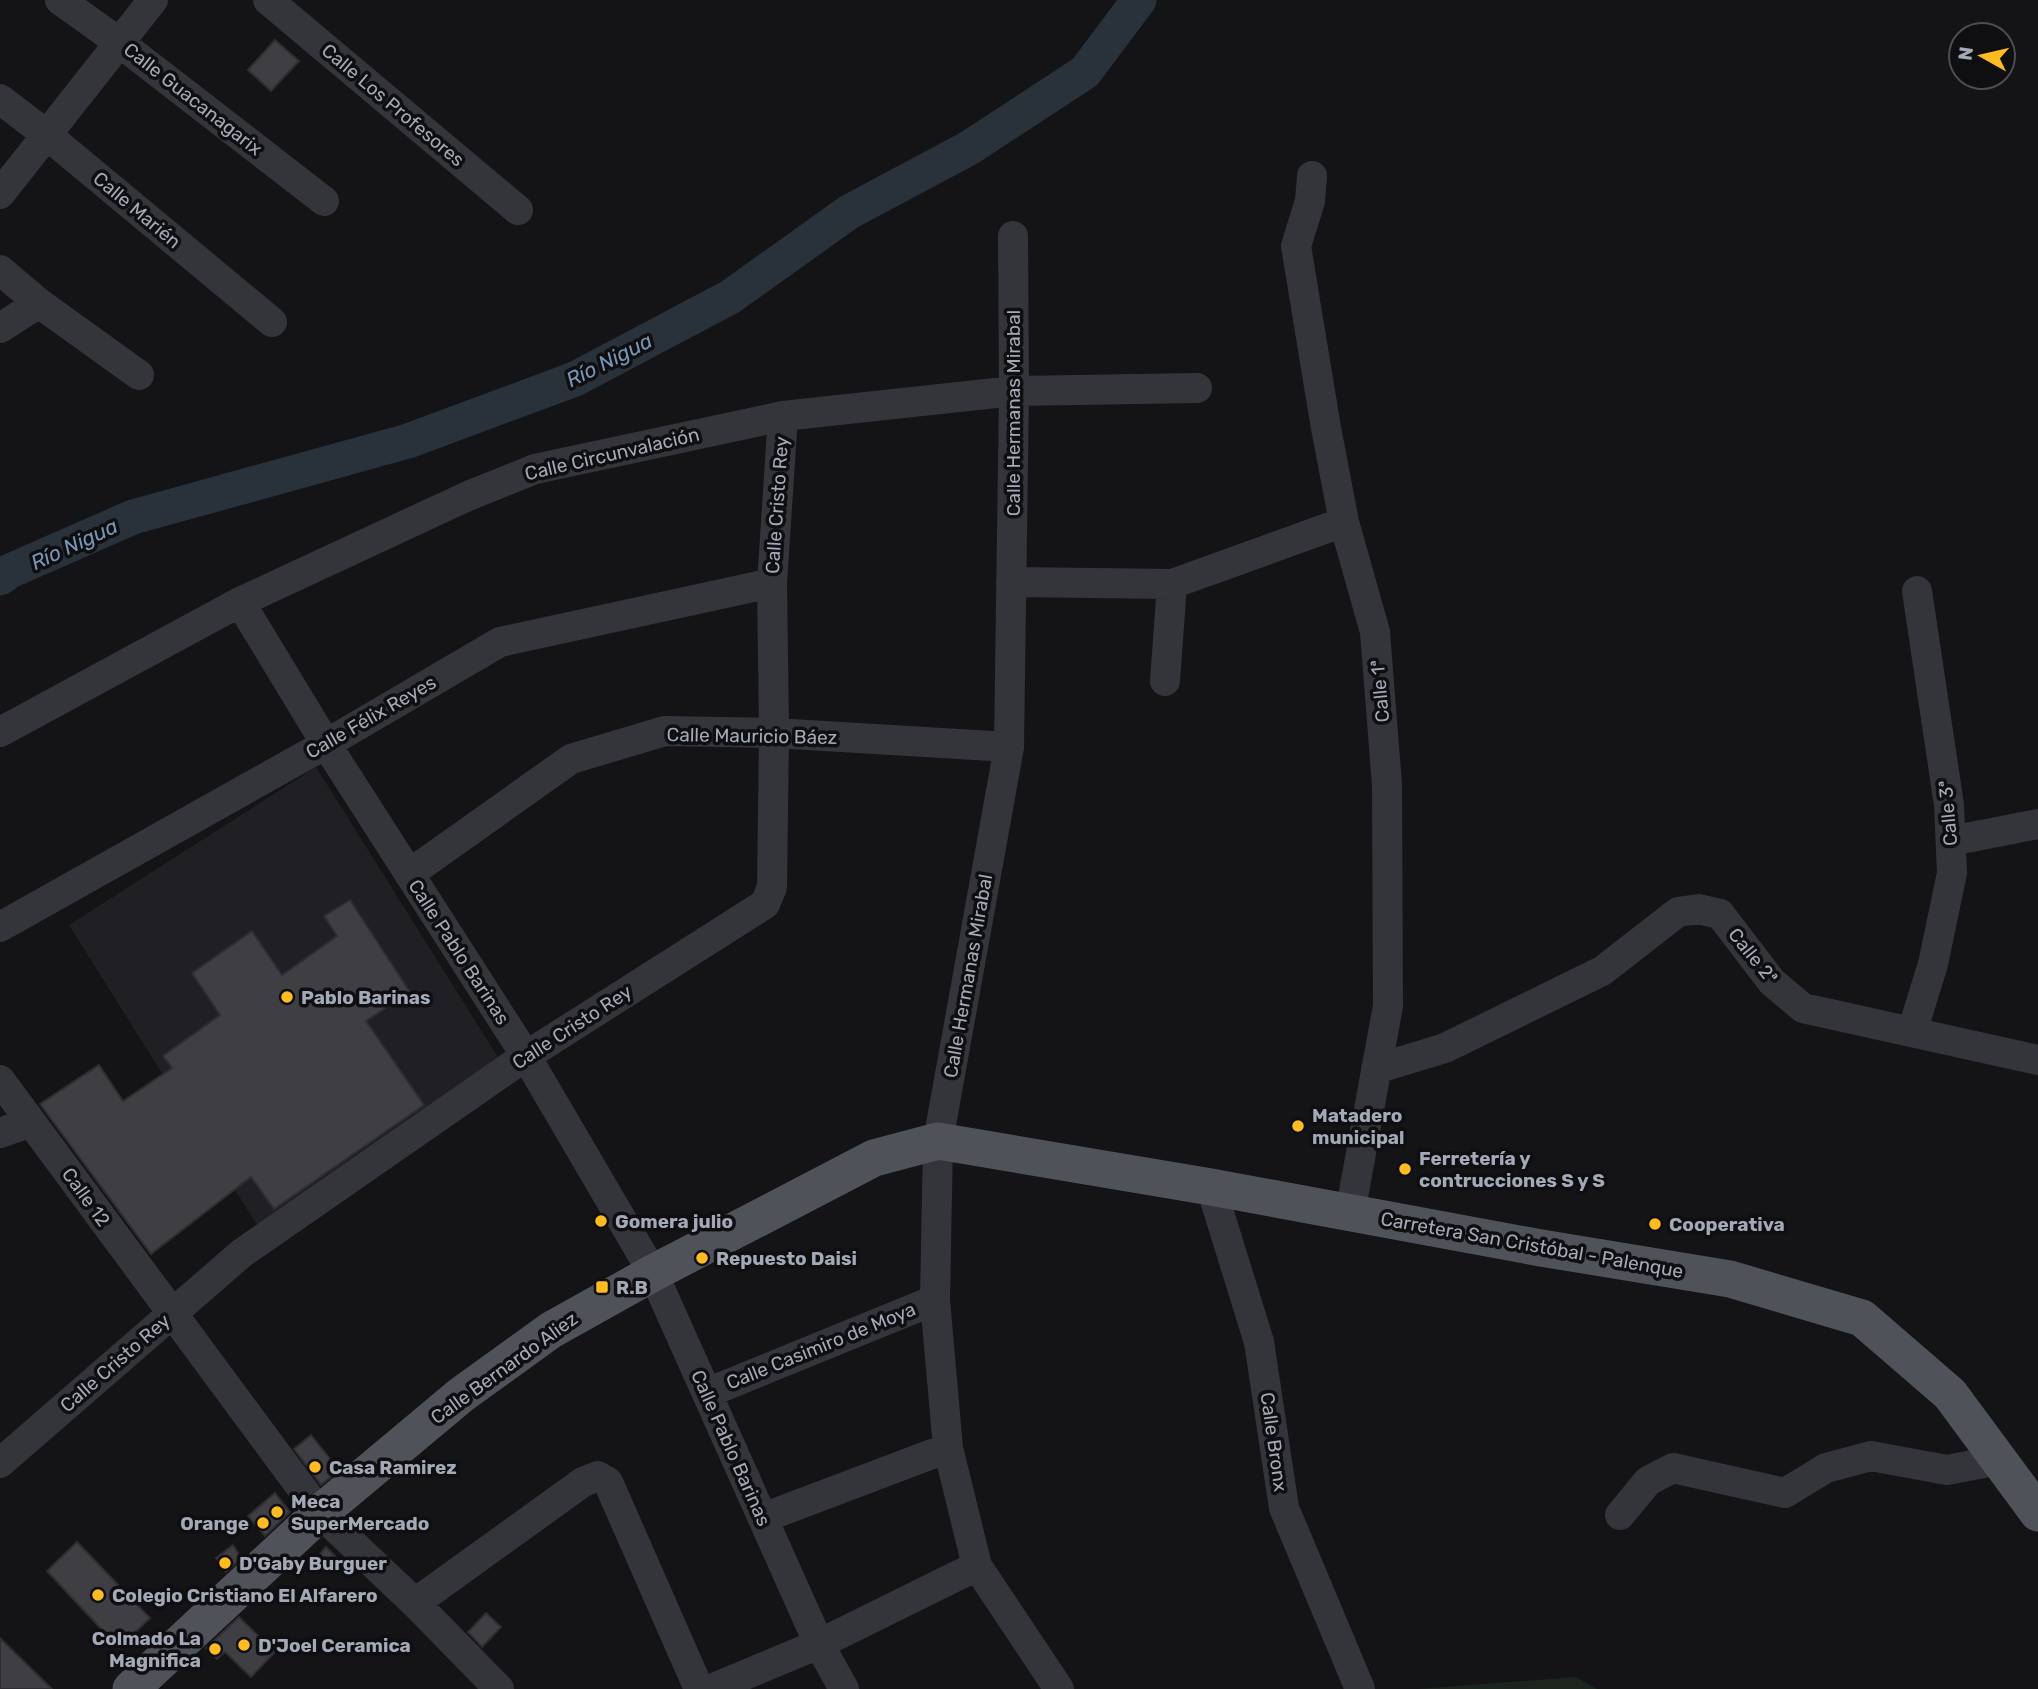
<svg xmlns="http://www.w3.org/2000/svg" width="2038" height="1689" font-family="Rubik,sans-serif">
<rect width="100%" height="100%" fill="#141416"/>
<path fill="#201f23" d="M 316,767 L 506,1070 L 259,1228 L 69,925 Z"/>
<path fill="#1b241d" d="M 1576,1677 L 1597,1689 L 1417,1689 Z"/>
<g fill="none" stroke-linecap="round" stroke-linejoin="round">
<path stroke="#29323a" stroke-width="35" d="M 0,578 L 10,571 L 133,517 L 408,441 L 575,379 L 730,297 L 849,212 L 969,148 L 1085,72 L 1139,0"/>
</g>
<path fill="#3e3e43" stroke="#2e2d32" stroke-width="2" d="M 275,40 L 299,61 L 271,91 L 248,70 Z
M 350,900 L 410,992 L 366,1021 L 424,1105 L 274,1209 L 251,1177 L 151,1254 L 40,1104 L 99,1065 L 123,1101 L 172,1068 L 163,1056 L 220,1015 L 192,973 L 252,931 L 282,975 L 337,936 L 324,916 Z
M 311,1435 L 339,1470 L 321,1485 L 294,1449 Z
M 275,1493 L 290,1512 L 265,1536 L 248,1516 Z
M 77,1542 L 150,1618 L 119,1648 L 47,1571 Z
M 233,1545 L 241,1558 L 226,1572 L 216,1558 Z
M 326,1547 L 337,1558 L 324,1572 L 313,1562 Z
M 486,1613 L 501,1627 L 482,1647 L 468,1632 Z
M 239,1617 L 275,1652 L 251,1677 L 225,1652 L 217,1659 L 206,1648 Z
M 0,1638 L 52,1689 L 0,1689 Z"/>
<g fill="none" stroke-linecap="round" stroke-linejoin="round">
<path stroke="#34353b" stroke-width="30" d="M 60,0 L 120,43 L 324,201
M 268,0 L 518,210
M 0,99 L 47,135 L 272,322
M 1312,176 L 1310,201 L 1296,246 L 1326,428 L 1344,522 L 1375,632 L 1387,785 L 1388,1006 L 1350,1213
M 0,194 L 153,0
M 1013,236 L 1014,391 L 1009,747 L 938,1141 L 935,1300 L 948,1448 L 977,1566 L 1059,1689
M 0,270 L 39,303 L 139,375
M 0,328 L 39,303
M 1011,582 L 1172,584 L 1344,522
M 240,602 L 326,744 L 526,1056 L 653,1273 L 819,1644 L 844,1689
M 1165,681 L 1172,584
M 0,732 L 240,602 L 468,496 L 535,469 L 783,416 L 1014,391 L 1197,388
M 1951,841 L 2038,824
M 409,874 L 571,759 L 665,731 L 774,733 L 1009,747
M 0,927 L 326,744 L 500,642 L 772,583
M 1912,1032 L 1933,964 L 1952,873 L 1949,805 L 1917,591
M 1376,1069 L 1445,1048 L 1602,971 L 1678,912 L 1698,909 L 1720,914 L 1772,982 L 1803,1008 L 2038,1060
M 0,1080 L 320,1513 L 415,1603 L 499,1689
M 0,1133 L 31,1122
M 1211,1187 L 1259,1342 L 1284,1508 L 1360,1689
M 707,1393 L 935,1300
M 0,1463 L 242,1253 L 526,1056 L 765,904 L 772,887 L 774,733 L 772,583 L 783,416
M 1620,1515 L 1648,1481 L 1673,1468 L 1785,1493 L 1826,1468 L 1871,1456 L 1947,1470 L 1999,1460
M 763,1518 L 948,1448
M 415,1603 L 583,1482 L 598,1476 L 608,1482 L 699,1689
M 711,1689 L 819,1644 L 977,1566"/>
<path stroke="#50525a" stroke-width="37" d="M 131,1689 L 320,1513 L 461,1395 L 551,1330 L 653,1273 L 874,1158 L 938,1141 L 1211,1187 L 1541,1248 L 1730,1279 L 1862,1318 L 1950,1394 L 2038,1513"/>
</g>
<g fill="#fb2" stroke="#0f0f11" stroke-width="2.5">
<circle cx="287" cy="997" r="7"/>
<circle cx="1298" cy="1126" r="7"/>
<circle cx="1405" cy="1169" r="7"/>
<circle cx="601" cy="1221" r="7"/>
<circle cx="1655" cy="1224" r="7"/>
<circle cx="702" cy="1258" r="7"/>
<rect x="595" y="1280" width="14" height="14" rx="3.5"/>
<circle cx="315" cy="1467" r="7"/>
<circle cx="277" cy="1512" r="7"/>
<circle cx="263" cy="1523" r="7"/>
<circle cx="225" cy="1563" r="7"/>
<circle cx="98" cy="1595" r="7"/>
<circle cx="244" cy="1645" r="7"/>
<circle cx="215" cy="1649" r="7"/>
</g>
<g text-anchor="middle" dominant-baseline="central" stroke-width="7" stroke-linejoin="round" paint-order="stroke">
<g font-size="19" fill="#a4a9b7" stroke="#0f0f11">
<text transform="translate(193 99) rotate(38)">Calle Guacanagarix</text>
<text transform="translate(393 105) rotate(40)">Calle Los Profesores</text>
<text transform="translate(137 210) rotate(40)">Calle Marién</text>
<text transform="translate(1013 413) rotate(-90)">Calle Hermanas Mirabal</text>
<text transform="translate(612 454) rotate(-13)">Calle Circunvalación</text>
<text transform="translate(777 505) rotate(-86)">Calle Cristo Rey</text>
<text transform="translate(1380 691) rotate(-95)">Calle 1ª</text>
<text transform="translate(371 717) rotate(-30)">Calle Félix Reyes</text>
<text transform="translate(752 736) rotate(1)">Calle Mauricio Báez</text>
<text transform="translate(1948 813) rotate(-95)">Calle 3ª</text>
<text transform="translate(459 952) rotate(57)">Calle Pablo Barinas</text>
<text transform="translate(1753 956) rotate(51)">Calle 2ª</text>
<text transform="translate(968 976) rotate(-80)">Calle Hermanas Mirabal</text>
<text transform="translate(572 1027) rotate(-33)">Calle Cristo Rey</text>
<text transform="translate(86 1197) rotate(54)">Calle 12</text>
<text transform="translate(1532 1245) rotate(10)">Carretera San Cristóbal - Palenque</text>
<text transform="translate(821 1346) rotate(-22)">Calle Casimiro de Moya</text>
<text transform="translate(115 1363) rotate(-41)">Calle Cristo Rey</text>
<text transform="translate(504 1368) rotate(-36)">Calle Bernardo Aliez</text>
<text transform="translate(1274 1442) rotate(82)">Calle Bronx</text>
<text transform="translate(731 1448) rotate(66)">Calle Pablo Barinas</text>
</g>
<g font-size="19" font-weight="bold" fill="#a4a9b7" stroke="#0f0f11" text-anchor="start">
<text x="301" y="997">Pablo Barinas</text>
<text x="1312" y="1115">Matadero<tspan x="1312" dy="22">municipal</tspan></text>
<text x="1419" y="1158">Ferretería y<tspan x="1419" dy="22">contrucciones S y S</tspan></text>
<text x="615" y="1221">Gomera julio</text>
<text x="1669" y="1224">Cooperativa</text>
<text x="716" y="1258">Repuesto Daisi</text>
<text x="616" y="1287">R.B</text>
<text x="329" y="1467">Casa Ramirez</text>
<text x="291" y="1501">Meca<tspan x="291" dy="22">SuperMercado</tspan></text>
<text x="249" y="1523" text-anchor="end">Orange</text>
<text x="239" y="1563">D'Gaby Burguer</text>
<text x="112" y="1595">Colegio Cristiano El Alfarero</text>
<text x="201" y="1638" text-anchor="end">Colmado La<tspan x="201" dy="22">Magnifica</tspan></text>
<text x="258" y="1645">D'Joel Ceramica</text>
</g>
<g font-size="21" font-style="italic" fill="#7897b6" stroke="#0f0f11">
<text transform="translate(609 360) rotate(-27)">Río Nigua</text>
<text transform="translate(74 544) rotate(-25)">Río Nigua</text>
</g>
</g>
<g transform="translate(1982 56) rotate(278)"><circle r="33" fill="#0f0f11" stroke="#4b4d53" stroke-width="2"/>
<path d="M0-5L12 26L0 18L-12 26Z" fill="#ffbb22"/>
<text y="-10" font-size="19" font-weight="bold" text-anchor="middle" fill="#a4a9b7">N</text>
</g>
</svg>
